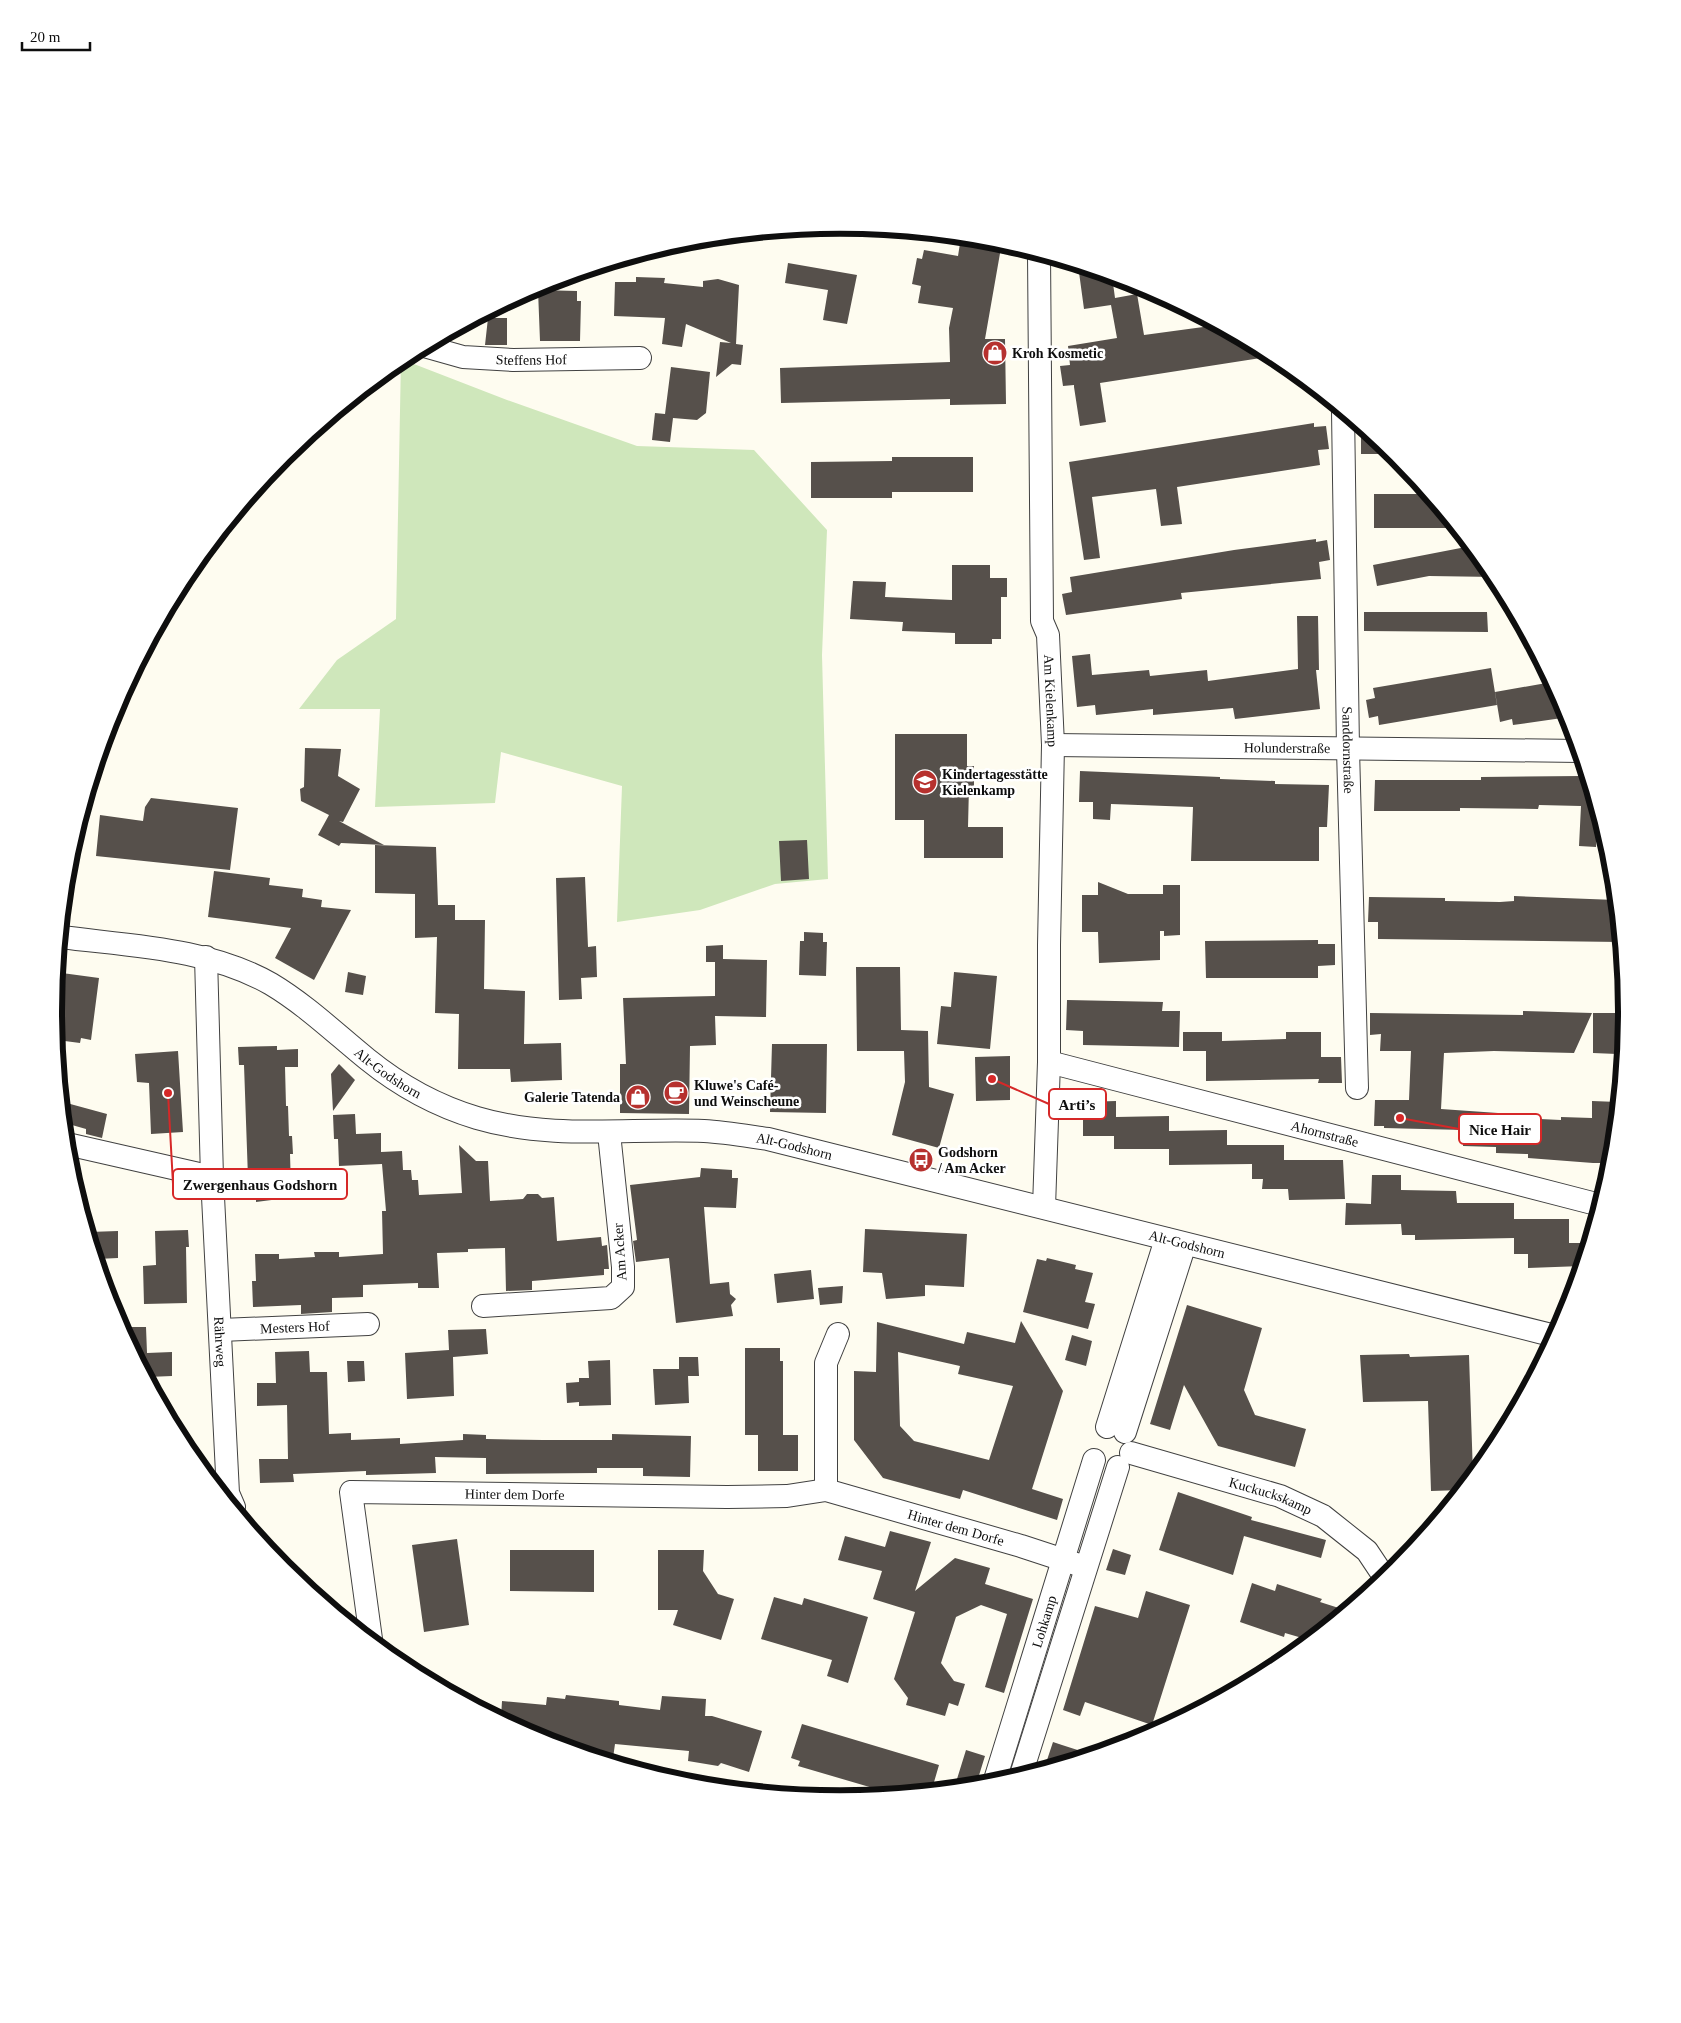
<svg xmlns="http://www.w3.org/2000/svg" width="1681" height="2023" font-family="Georgia,serif">
<rect width="100%" height="100%" fill="#fefcf0"/>
<path fill="#cfe7bb" d="M 401,359 L 507,400 L 637,446 L 754,450 L 827,530 L 822,655 L 828,879 L 775,884 L 700,910 L 617,922 L 622,786 L 501,752 L 495,803 L 375,807 L 380,709 L 299,709 L 337,660 L 396,619 Z"/>
<path fill="#56504b" fill-rule="evenodd" d="M 961,237 L 1002,242 L 985,339 L 1005,339 L 1006,404 L 950,405 L 950,399 L 781,403 L 780,368 L 950,362 L 949,328 L 953,308 L 918,303 L 921,286 L 912,284 L 917,258 L 922,259 L 924,250 L 958,256 Z
M 788,263 L 857,275 L 847,324 L 823,320 L 828,290 L 785,283 Z
M 1078,265 L 1112,276 L 1115,298 L 1137,294 L 1144,335 L 1218,325 L 1274,356 L 1100,383 L 1106,422 L 1080,426 L 1074,387 L 1074,385 L 1063,386 L 1060,366 L 1070,365 L 1068,346 L 1117,338 L 1111,305 L 1084,309 Z
M 636,277 L 665,278 L 664,283 L 703,287 L 703,281 L 718,279 L 739,285 L 736,344 L 743,345 L 741,365 L 732,364 L 716,377 L 720,342 L 731,343 L 686,324 L 682,347 L 662,344 L 665,318 L 614,316 L 615,282 L 636,282 Z
M 538,290 L 577,291 L 577,301 L 581,301 L 580,341 L 540,341 Z
M 488,318 L 507,318 L 507,345 L 485,345 Z
M 671,367 L 710,372 L 706,413 L 697,420 L 673,418 L 670,442 L 652,440 L 655,413 L 665,414 Z
M 1314,423 L 1314,427 L 1326,426 L 1329,449 L 1318,450 L 1320,465 L 1177,487 L 1182,524 L 1161,526 L 1156,489 L 1092,497 L 1100,558 L 1084,560 L 1069,462 Z
M 1361,426 L 1379,440 L 1396,454 L 1361,454 Z
M 892,457 L 973,457 L 973,492 L 892,492 L 892,498 L 811,498 L 811,462 L 892,461 Z
M 1374,494 L 1429,494 L 1456,528 L 1374,528 Z
M 1316,539 L 1316,542 L 1327,540 L 1330,560 L 1319,562 L 1321,579 L 1181,593 L 1182,599 L 1066,615 L 1062,594 L 1072,592 L 1070,577 L 1234,550 Z
M 1471,546 L 1496,577 L 1429,576 L 1377,586 L 1373,565 Z
M 952,565 L 990,565 L 990,578 L 1007,578 L 1007,597 L 1001,597 L 1001,639 L 992,639 L 992,644 L 955,644 L 955,633 L 902,631 L 903,622 L 850,619 L 853,581 L 886,582 L 885,597 L 952,600 Z
M 1364,612 L 1487,612 L 1488,632 L 1364,631 Z
M 1297,616 L 1318,616 L 1319,670 L 1316,670 L 1320,709 L 1235,719 L 1233,708 L 1153,715 L 1153,709 L 1096,715 L 1095,705 L 1077,707 L 1072,656 L 1090,654 L 1092,675 L 1149,670 L 1150,676 L 1207,670 L 1208,681 L 1298,669 Z
M 1491,668 L 1497,705 L 1379,725 L 1378,716 L 1369,718 L 1366,700 L 1375,698 L 1373,688 Z
M 1552,682 L 1569,717 L 1513,725 L 1512,719 L 1500,722 L 1495,692 Z
M 895,734 L 967,734 L 967,766 L 974,766 L 974,786 L 969,786 L 968,827 L 1003,827 L 1003,858 L 924,858 L 924,820 L 895,820 Z
M 305,748 L 341,749 L 338,776 L 360,789 L 343,822 L 339,821 L 384,845 L 341,843 L 339,846 L 318,835 L 329,815 L 301,801 L 300,789 L 304,787 Z
M 1582,768 L 1585,768 L 1598,812 L 1596,847 L 1579,846 L 1581,806 L 1539,805 L 1538,809 L 1460,808 L 1460,811 L 1374,811 L 1375,780 L 1481,780 L 1481,777 L 1582,776 Z
M 1080,771 L 1220,777 L 1220,779 L 1275,781 L 1275,784 L 1329,785 L 1327,827 L 1319,827 L 1319,861 L 1191,861 L 1193,807 L 1111,804 L 1110,820 L 1093,819 L 1093,802 L 1079,802 Z
M 151,798 L 238,808 L 230,870 L 96,856 L 100,815 L 143,821 L 145,807 Z
M 807,840 L 809,879 L 781,881 L 779,841 Z
M 375,845 L 436,847 L 438,905 L 455,905 L 455,920 L 485,920 L 484,989 L 525,991 L 524,1044 L 561,1043 L 562,1080 L 511,1082 L 510,1069 L 458,1069 L 459,1014 L 435,1013 L 437,937 L 415,938 L 415,894 L 375,893 Z
M 214,871 L 270,878 L 269,885 L 303,889 L 302,897 L 322,900 L 321,907 L 351,910 L 314,980 L 275,958 L 291,928 L 208,917 Z
M 585,877 L 588,947 L 596,946 L 597,977 L 581,978 L 582,999 L 559,1000 L 556,878 Z
M 1098,882 L 1128,894 L 1163,894 L 1163,885 L 1180,885 L 1180,935 L 1164,936 L 1164,931 L 1160,931 L 1160,960 L 1099,963 L 1098,932 L 1082,932 L 1082,895 L 1098,895 Z
M 1514,896 L 1616,900 L 1620,942 L 1378,939 L 1378,922 L 1368,922 L 1369,897 L 1445,898 L 1445,901 L 1500,902 L 1514,901 Z
M 804,932 L 823,933 L 823,942 L 827,942 L 826,976 L 799,975 L 800,941 L 804,941 Z
M 1318,940 L 1318,944 L 1335,944 L 1335,965 L 1318,966 L 1318,978 L 1206,978 L 1205,941 Z
M 723,945 L 723,959 L 767,960 L 766,1017 L 715,1016 L 716,1045 L 690,1046 L 689,1114 L 620,1113 L 620,1064 L 626,1064 L 623,998 L 715,996 L 715,962 L 706,962 L 706,946 Z
M 856,967 L 900,967 L 901,1030 L 928,1031 L 929,1087 L 954,1094 L 939,1148 L 892,1135 L 905,1082 L 904,1051 L 857,1051 Z
M 348,972 L 366,976 L 363,995 L 345,992 Z
M 954,972 L 997,976 L 990,1049 L 937,1044 L 941,1006 L 951,1007 Z
M 62,973 L 99,978 L 91,1040 L 81,1038 L 80,1043 L 57,1040 L 54,1011 L 56,986 L 60,987 Z
M 1067,1000 L 1163,1002 L 1162,1011 L 1180,1011 L 1179,1047 L 1083,1045 L 1083,1031 L 1066,1030 Z
M 1523,1011 L 1592,1013 L 1574,1053 L 1494,1051 L 1444,1053 L 1441,1109 L 1498,1113 L 1497,1117 L 1561,1120 L 1561,1117 L 1592,1118 L 1592,1101 L 1618,1102 L 1613,1157 L 1605,1157 L 1605,1163 L 1593,1163 L 1528,1158 L 1528,1154 L 1496,1153 L 1496,1147 L 1463,1146 L 1464,1130 L 1384,1128 L 1384,1126 L 1374,1126 L 1375,1100 L 1409,1100 L 1411,1051 L 1380,1051 L 1381,1034 L 1370,1035 L 1370,1013 L 1523,1015 Z
M 1593,1013 L 1627,1013 L 1623,1050 L 1618,1050 L 1617,1054 L 1593,1053 Z
M 1183,1032 L 1222,1032 L 1222,1041 L 1286,1039 L 1286,1032 L 1321,1032 L 1321,1057 L 1341,1057 L 1342,1083 L 1318,1083 L 1319,1079 L 1206,1081 L 1206,1051 L 1183,1051 Z
M 772,1044 L 827,1044 L 826,1113 L 770,1112 Z
M 277,1046 L 277,1050 L 298,1049 L 298,1067 L 285,1067 L 286,1106 L 288,1106 L 289,1136 L 292,1136 L 293,1154 L 290,1154 L 291,1188 L 287,1188 L 287,1198 L 256,1202 L 256,1191 L 251,1191 L 250,1178 L 248,1178 L 244,1065 L 239,1065 L 238,1047 Z
M 178,1051 L 183,1132 L 151,1134 L 149,1083 L 137,1082 L 135,1054 Z
M 1010,1056 L 1010,1100 L 976,1101 L 975,1057 Z
M 339,1064 L 355,1080 L 333,1111 L 331,1074 Z
M 1116,1101 L 1116,1117 L 1169,1116 L 1169,1131 L 1227,1130 L 1227,1145 L 1284,1145 L 1284,1160 L 1343,1160 L 1345,1199 L 1289,1200 L 1288,1189 L 1262,1189 L 1263,1179 L 1252,1179 L 1252,1164 L 1169,1165 L 1169,1149 L 1114,1149 L 1114,1136 L 1083,1136 L 1083,1102 Z
M 63,1102 L 107,1114 L 102,1138 L 86,1134 L 86,1129 L 65,1123 Z
M 355,1114 L 356,1134 L 381,1133 L 381,1152 L 402,1151 L 403,1170 L 411,1170 L 412,1180 L 418,1180 L 419,1195 L 462,1193 L 459,1145 L 476,1161 L 488,1161 L 490,1201 L 523,1199 L 527,1194 L 538,1194 L 542,1198 L 554,1197 L 557,1241 L 601,1237 L 602,1246 L 607,1245 L 609,1269 L 604,1269 L 604,1275 L 532,1281 L 532,1290 L 506,1291 L 505,1248 L 468,1249 L 468,1252 L 437,1253 L 439,1288 L 418,1288 L 418,1283 L 363,1285 L 363,1297 L 332,1298 L 332,1312 L 301,1314 L 301,1305 L 253,1307 L 252,1281 L 256,1281 L 255,1254 L 279,1254 L 279,1259 L 315,1257 L 314,1252 L 339,1252 L 339,1257 L 383,1254 L 382,1211 L 386,1211 L 382,1164 L 339,1166 L 338,1139 L 334,1139 L 333,1115 Z
M 701,1168 L 732,1170 L 732,1178 L 738,1178 L 736,1208 L 704,1207 L 710,1284 L 729,1282 L 730,1294 L 736,1299 L 731,1305 L 733,1316 L 676,1323 L 669,1258 L 636,1262 L 633,1241 L 637,1240 L 630,1185 L 700,1177 Z
M 1372,1175 L 1401,1175 L 1401,1190 L 1456,1191 L 1457,1203 L 1514,1203 L 1514,1219 L 1569,1219 L 1569,1243 L 1584,1243 L 1582,1266 L 1528,1268 L 1528,1254 L 1514,1254 L 1514,1238 L 1415,1240 L 1415,1235 L 1402,1235 L 1401,1224 L 1345,1225 L 1346,1203 L 1371,1204 Z
M 865,1229 L 967,1234 L 964,1287 L 925,1285 L 925,1296 L 886,1299 L 882,1273 L 863,1272 Z
M 188,1230 L 189,1247 L 186,1247 L 187,1303 L 144,1304 L 143,1266 L 156,1265 L 155,1231 Z
M 118,1231 L 118,1258 L 97,1259 L 89,1232 Z
M 1047,1258 L 1076,1265 L 1075,1269 L 1093,1273 L 1085,1302 L 1095,1304 L 1088,1329 L 1023,1312 L 1037,1259 L 1046,1261 Z
M 811,1270 L 814,1299 L 777,1303 L 774,1274 Z
M 843,1286 L 842,1303 L 820,1305 L 818,1288 Z
M 1187,1305 L 1262,1328 L 1244,1390 L 1255,1415 L 1306,1429 L 1295,1467 L 1218,1446 L 1184,1385 L 1170,1430 L 1150,1424 Z
M 1021,1321 L 1063,1391 L 1032,1489 L 1063,1499 L 1057,1520 L 963,1490 L 960,1499 L 883,1478 L 854,1440 L 854,1371 L 876,1372 L 877,1322 L 964,1344 L 967,1332 L 1015,1343 ZM 898,1352 L 960,1366 L 958,1374 L 1013,1386 L 989,1460 L 914,1441 L 900,1426 Z
M 122,1327 L 146,1327 L 147,1353 L 172,1352 L 172,1376 L 148,1377 Z
M 486,1329 L 488,1354 L 453,1357 L 454,1396 L 407,1399 L 405,1353 L 449,1350 L 448,1330 Z
M 1072,1335 L 1092,1341 L 1086,1366 L 1065,1360 Z
M 745,1348 L 780,1348 L 780,1361 L 783,1361 L 783,1435 L 798,1435 L 798,1471 L 758,1471 L 758,1435 L 745,1435 Z
M 309,1351 L 310,1372 L 327,1372 L 329,1434 L 351,1433 L 351,1440 L 400,1438 L 400,1444 L 463,1440 L 463,1434 L 486,1435 L 486,1439 L 543,1440 L 612,1440 L 612,1434 L 691,1436 L 690,1477 L 643,1476 L 643,1468 L 597,1468 L 597,1473 L 486,1474 L 486,1458 L 435,1457 L 436,1473 L 366,1475 L 366,1471 L 293,1474 L 294,1482 L 260,1483 L 259,1459 L 288,1459 L 287,1405 L 257,1406 L 257,1383 L 276,1383 L 275,1352 Z
M 1409,1354 L 1410,1357 L 1469,1355 L 1473,1475 L 1461,1490 L 1431,1491 L 1428,1401 L 1363,1402 L 1360,1355 Z
M 679,1357 L 698,1357 L 699,1376 L 688,1376 L 689,1403 L 655,1405 L 653,1369 L 679,1369 Z
M 610,1360 L 611,1405 L 579,1406 L 579,1402 L 567,1403 L 566,1383 L 579,1382 L 579,1378 L 589,1378 L 588,1361 Z
M 347,1361 L 364,1361 L 365,1381 L 348,1382 Z
M 1178,1492 L 1252,1517 L 1251,1520 L 1326,1540 L 1321,1558 L 1244,1536 L 1233,1575 L 1159,1550 Z
M 890,1531 L 931,1542 L 915,1591 L 955,1558 L 990,1568 L 985,1584 L 1033,1599 L 1004,1693 L 985,1687 L 1007,1614 L 981,1605 L 956,1617 L 941,1663 L 954,1681 L 965,1684 L 958,1706 L 949,1703 L 945,1716 L 906,1705 L 908,1698 L 894,1679 L 915,1612 L 873,1599 L 882,1571 L 838,1560 L 845,1536 L 885,1547 Z
M 457,1539 L 469,1625 L 424,1632 L 412,1545 Z
M 1113,1549 L 1131,1555 L 1125,1575 L 1106,1570 Z
M 510,1550 L 594,1550 L 594,1592 L 510,1591 Z
M 658,1550 L 704,1550 L 703,1571 L 718,1594 L 734,1599 L 721,1640 L 673,1625 L 678,1610 L 658,1610 Z
M 1252,1583 L 1275,1591 L 1277,1584 L 1322,1599 L 1320,1602 L 1345,1610 L 1309,1640 L 1285,1633 L 1284,1637 L 1240,1622 Z
M 1146,1591 L 1190,1605 L 1152,1725 L 1085,1702 L 1080,1716 L 1063,1710 L 1095,1606 L 1138,1618 Z
M 774,1597 L 802,1605 L 804,1598 L 868,1617 L 848,1683 L 827,1676 L 832,1660 L 761,1639 Z
M 566,1695 L 619,1701 L 619,1705 L 660,1710 L 662,1696 L 706,1699 L 705,1716 L 712,1716 L 762,1731 L 749,1772 L 721,1763 L 718,1766 L 688,1761 L 689,1751 L 615,1744 L 613,1758 L 601,1757 L 539,1738 L 501,1718 L 502,1701 L 546,1705 L 547,1697 L 565,1699 Z
M 802,1724 L 939,1765 L 932,1789 L 890,1793 L 798,1766 L 800,1761 L 791,1758 Z
M 1053,1742 L 1062,1745 L 1090,1754 L 1060,1763 L 1047,1760 Z
M 966,1750 L 985,1756 L 976,1785 L 957,1779 Z"/>
<g fill="none" stroke-linecap="round" stroke-linejoin="round">
<defs>
<g id="minor">
<path id="s1" d="M 1039,254 L 1042,621 L 1048,635 L 1053,745 L 1049,945 L 1049,1062 L 1044,1207"/>
<path id="s2" d="M 424,346 L 463,357 L 513,360 L 640,358"/>
<path id="s3" d="M 1343,411 L 1348,749 L 1357,1088"/>
<path id="s4" d="M 1053,745 L 1580,751"/>
<path id="s5" d="M 61,937 C 132,946 208,948 271,984 C 306,1005 335,1033 367,1059 C 399,1085 437,1106 477,1118 C 551,1140 627,1128 704,1131 C 725,1132 747,1136 768,1139 L 1555,1336"/>
<path id="s6" d="M 206,957 L 212,1177 L 228,1493 L 234,1507"/>
<path id="s7" d="M 1049,1062 L 1600,1205"/>
<path d="M 67,1144 L 212,1177"/>
<path d="M 483,1306 L 611,1298 L 623,1287 L 623,1267 L 609,1133"/>
<path id="s8" d="M 221,1330 L 368,1324"/>
<path d="M 1107,1427 L 1166,1239"/>
<path d="M 1125,1432 L 1185,1244"/>
<path id="s9" d="M 1131,1453 L 1280,1496 L 1323,1516 L 1367,1551 L 1385,1578"/>
<path d="M 826,1490 L 826,1363 L 838,1334"/>
<path id="s10" d="M 371,1639 L 351,1492 L 727,1497 L 787,1496 L 826,1490 L 1021,1546 L 1085,1567"/>
<path d="M 1021,1775 L 1118,1467"/>
<path id="s11" d="M 994,1783 L 1094,1460"/>
</g>
</defs>
<use href="#minor" stroke="#414141" stroke-width="24"/>
<use href="#minor" stroke="#fff" stroke-width="22"/>
</g>
<defs>
<symbol id="shop-disc" viewBox="-11 -11 22 22"><circle r="9.5" fill="#b6312e" stroke="#fff"/><path d="M-5-2.5h2.3a2.7 3.5 0 0 1 5.4 0H5L5.5 6h-11ZM-1.5-2.5h3a1.5 2.3 0 0 0-3 0Z" fill="#fff"/></symbol>
<symbol id="school-disc" viewBox="-11 -11 22 22"><circle r="9.5" fill="#b6312e" stroke="#fff"/><path d="M0-5L7-2L0 1L-7-2ZM-4 1L0 2.5L4 1V4Q0 6-4 4Z" fill="#fff"/></symbol>
<symbol id="cafe-disc" viewBox="-11 -11 22 22"><circle r="9.5" fill="#b6312e" stroke="#fff"/><path d="M-5.5-4.5H6V0H3Q3 3.5 0 3.5H-2.5Q-5.5 3.5-5.5 0ZM3-3.2v2h1.7v-2ZM-6 4.5H4V6H-6Z" fill="#fff"/></symbol>
<symbol id="bus-disc" viewBox="-11 -11 22 22"><circle r="9.5" fill="#b6312e" stroke="#fff"/><path d="M-5-6H5V4H4V6H2V4H-2V6H-4V4H-5ZM-3.5-4V0h7V-4ZM-3.5 1.2v1.5H-2V1.2ZM2 1.2v1.5H3.5V1.2Z" fill="#fff"/></symbol>
</defs>
<g fill-rule="evenodd">
<use href="#shop-disc" x="981" y="339" width="28" height="28"/>
<use href="#school-disc" x="911" y="768" width="28" height="28"/>
<use href="#cafe-disc" x="662" y="1079" width="28" height="28"/>
<use href="#shop-disc" x="624" y="1083" width="28" height="28"/>
<use href="#bus-disc" x="907" y="1146" width="28" height="28"/>
</g>
<g text-anchor="middle" dominant-baseline="central" stroke-width="5" stroke-linejoin="round" paint-order="stroke">
<g font-size="14" font-weight="bold" fill="#0e0e0e" stroke="#fff" text-anchor="start">
<text x="1012" y="353">Kroh Kosmetic</text>
<text x="942" y="774">Kindertagesstätte<tspan x="942" dy="16">Kielenkamp</tspan></text>
<text x="694" y="1085">Kluwe's Café-<tspan x="694" dy="16">und Weinscheune</tspan></text>
<text x="620" y="1097" text-anchor="end">Galerie Tatenda</text>
<text x="938" y="1152">Godshorn<tspan x="938" dy="16">/ Am Acker</tspan></text>
</g>
<g font-size="14" fill="#0e0e0e" stroke="#fff">
<text stroke="none"><textPath href="#s2" startOffset="109">Steffens Hof</textPath></text>
<text stroke="none"><textPath href="#s1" startOffset="448">Am Kielenkamp</textPath></text>
<text stroke="none"><textPath href="#s4" startOffset="234">Holunderstraße</textPath></text>
<text stroke="none"><textPath href="#s3" startOffset="339">Sanddornstraße</textPath></text>
<text stroke="none"><textPath href="#s5" startOffset="364">Alt-Godshorn</textPath></text>
<text stroke="none"><textPath href="#s7" startOffset="285">Ahornstraße</textPath></text>
<text stroke="none"><textPath href="#s5" startOffset="784">Alt-Godshorn</textPath></text>
<text stroke="none"><textPath href="#s5" startOffset="1189">Alt-Godshorn</textPath></text>
<text transform="translate(620 1252) rotate(-94)">Am Acker</text>
<text stroke="none"><textPath href="#s8" startOffset="74">Mesters Hof</textPath></text>
<text stroke="none"><textPath href="#s6" startOffset="385">Rährweg</textPath></text>
<text stroke="none"><textPath href="#s10" startOffset="312">Hinter dem Dorfe</textPath></text>
<text stroke="none"><textPath href="#s9" startOffset="146">Kuckuckskamp</textPath></text>
<text stroke="none"><textPath href="#s10" startOffset="759">Hinter dem Dorfe</textPath></text>
<text stroke="none"><textPath href="#s11" startOffset="169">Lohkamp</textPath></text>
</g>
</g>
<path d="M0 0H1681V2023H0ZM62 1012a778 778 0 1 1 1556 0a778 778 0 1 1-1556 0Z" fill="#fff" fill-rule="evenodd"/>
<path fill="none" stroke="#0e0e0e" stroke-width="6" d="M62 1012a778 778 0 1 1 1556 0a778 778 0 1 1-1556 0Z"/>
<path fill="none" stroke="#d62828" stroke-width="2" d="M992 1079L1049 1104M1400 1118L1459 1129M168 1093L173 1184"/>
<g fill="#d62828" stroke="#fff" stroke-width="2">
<circle cx="992" cy="1079" r="5"/>
<circle cx="1400" cy="1118" r="5"/>
<circle cx="168" cy="1093" r="5"/>
</g>
<g fill="#fff" stroke="#d62828" stroke-width="2">
<rect x="1049" y="1089" width="57" height="30" rx="5"/>
<rect x="1459" y="1114" width="82" height="30" rx="5"/>
<rect x="173" y="1169" width="174" height="30" rx="5"/>
</g>
<g font-size="15" text-anchor="middle" font-weight="bold" fill="#0e0e0e">
<text x="1077" y="1110">Arti’s</text>
<text x="1500" y="1135">Nice Hair</text>
<text x="260" y="1190">Zwergenhaus Godshorn</text>
</g>
<path d="M22 42v8h68v-8" fill="none" stroke="#0e0e0e" stroke-width="2.5"/>
<text x="30" y="42" font-size="15" fill="#0e0e0e" stroke="#ffffff" stroke-width="4" paint-order="stroke">20 m</text>
</svg>
